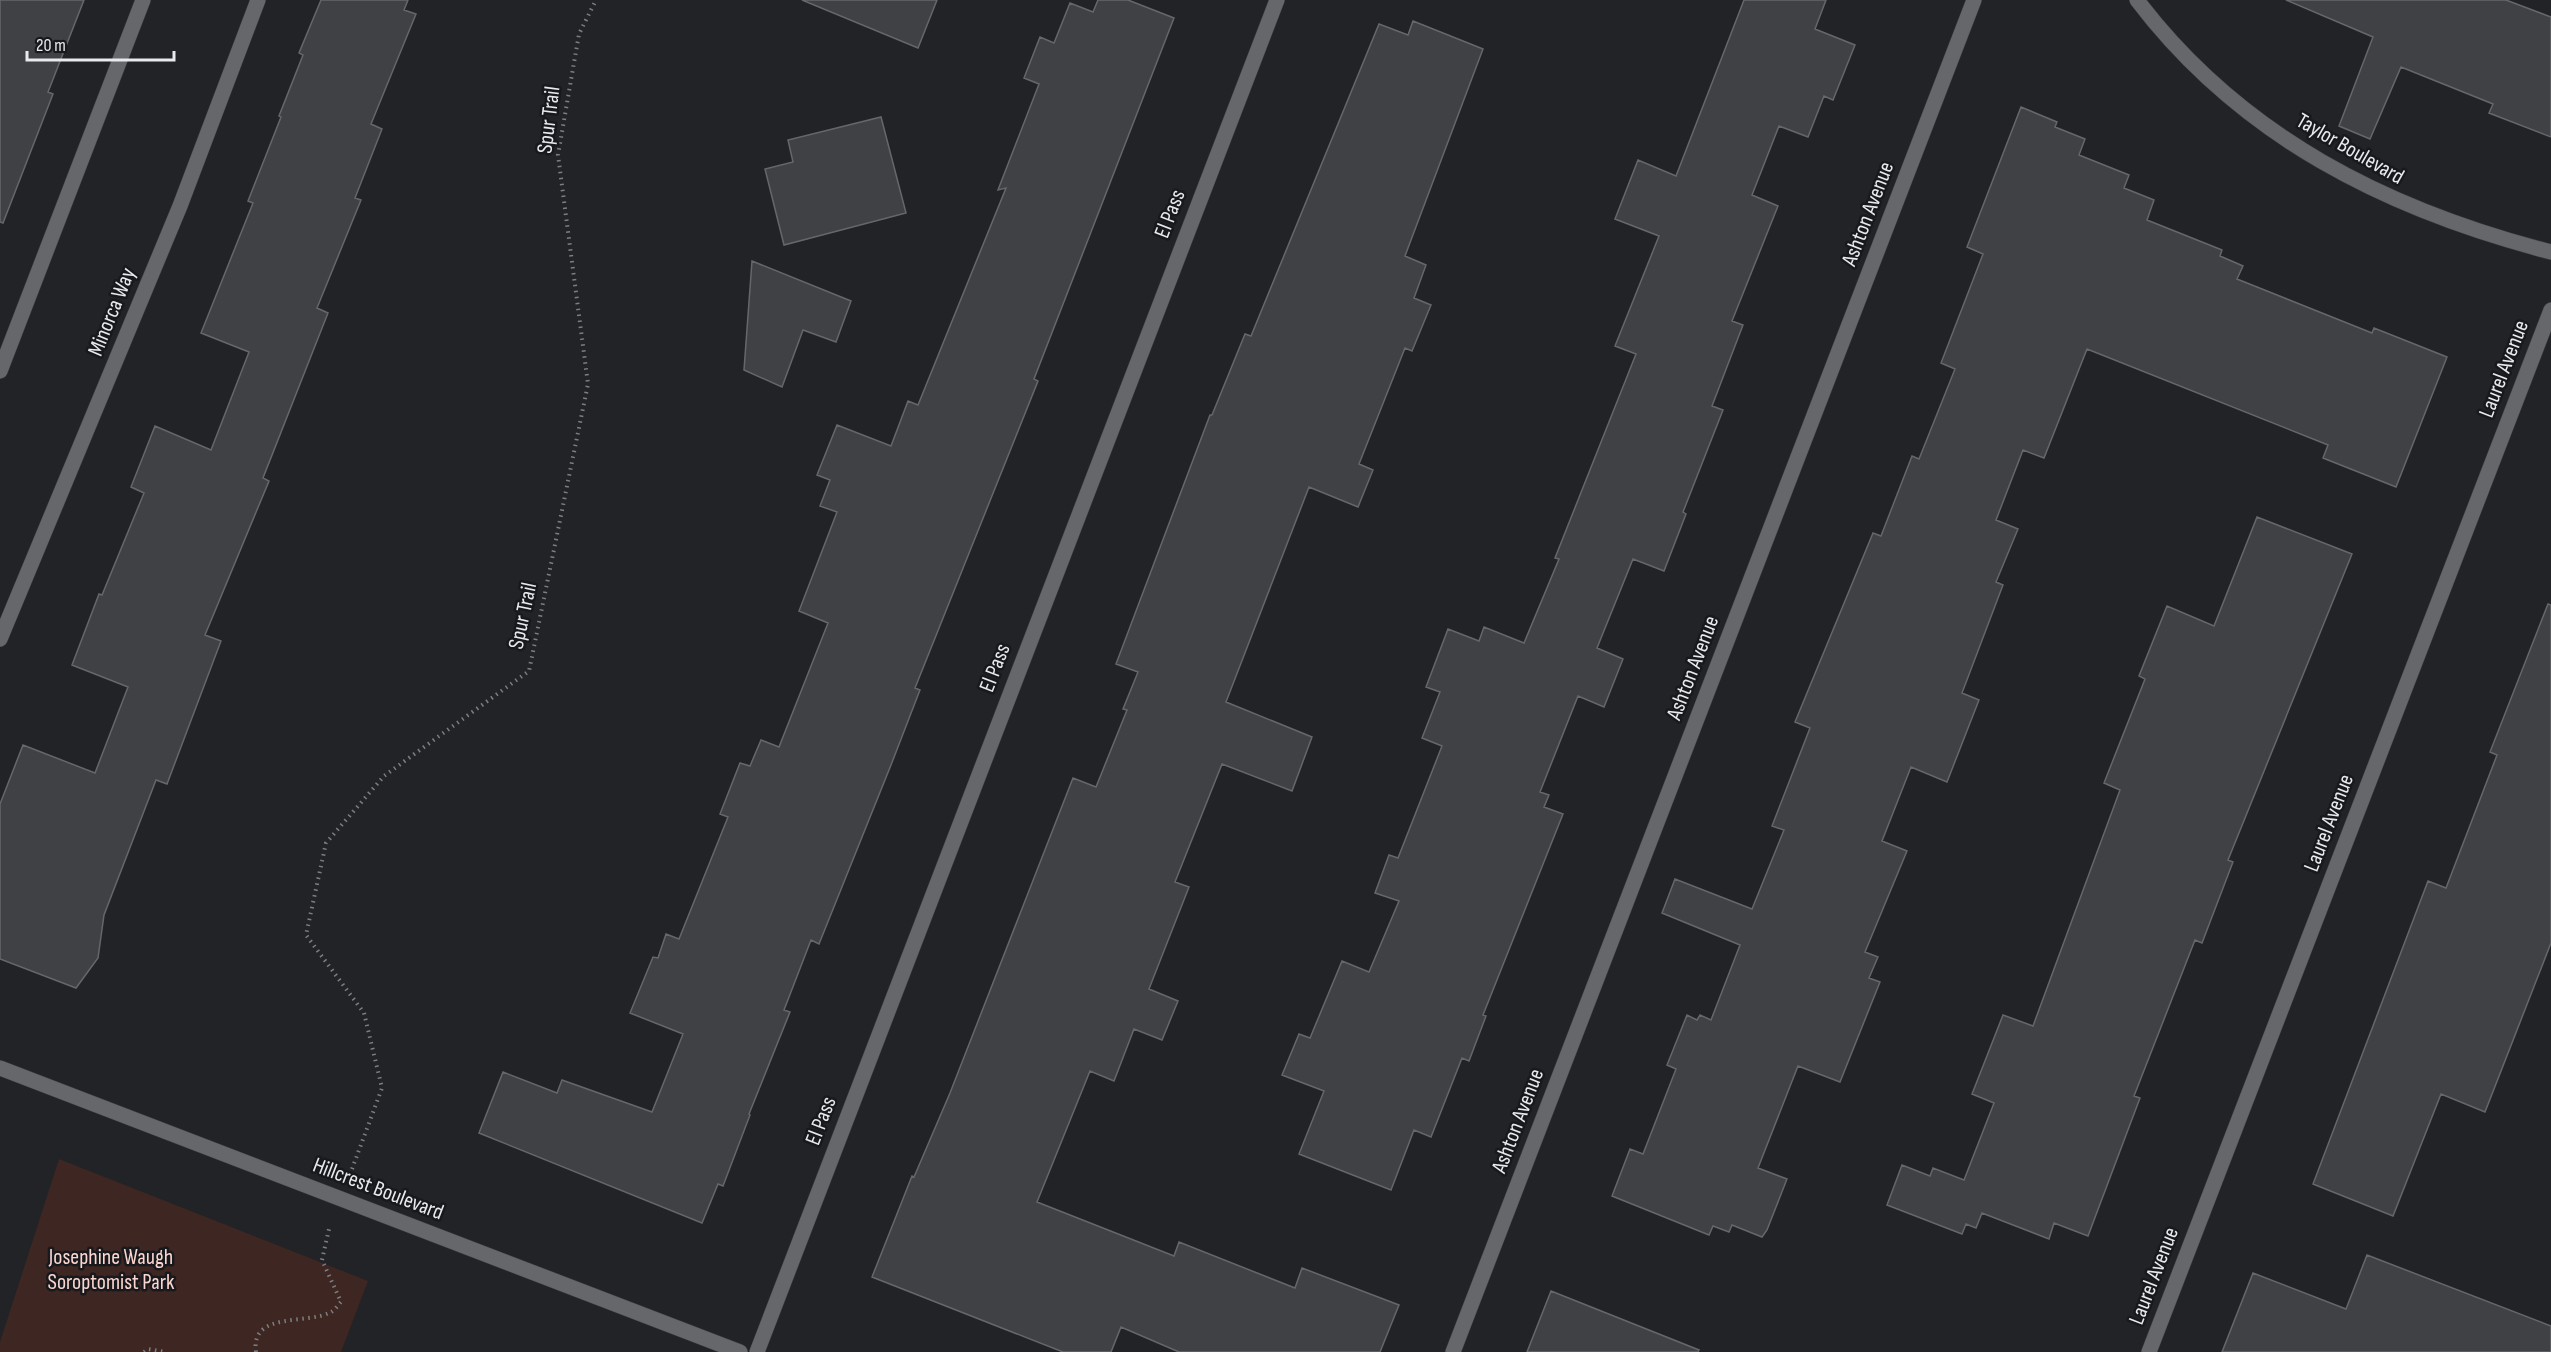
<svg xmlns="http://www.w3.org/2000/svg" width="2551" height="1352" font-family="'Sofia Sans Condensed',sans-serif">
<rect width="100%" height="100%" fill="#212326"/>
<path fill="#3e2622" d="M 59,1159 L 368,1281 L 341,1352 L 0,1352 L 0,1342 Z"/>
<path fill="#404145" stroke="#66676c" stroke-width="1.5" d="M 0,0 L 84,0 L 48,92 L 53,94 L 3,223 L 0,222 Z
M 321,0 L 408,0 L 404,10 L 416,14 L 371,124 L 382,129 L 355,198 L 361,200 L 317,308 L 328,313 L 263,478 L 269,481 L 205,635 L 221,641 L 167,784 L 156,780 L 104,915 L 98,958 L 76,988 L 0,959 L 0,804 L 23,745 L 95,773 L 128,687 L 72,665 L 99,594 L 102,595 L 144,493 L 131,487 L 155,426 L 211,450 L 249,352 L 201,333 L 253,203 L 248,201 L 281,117 L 279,116 L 303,55 L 299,53 Z
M 802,0 L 937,0 L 918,48 Z
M 1098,0 L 1128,0 L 1174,18 L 1034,379 L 1038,381 L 915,688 L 920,690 L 891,765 L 819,944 L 811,940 L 784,1010 L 790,1012 L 749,1114 L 750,1115 L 723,1186 L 718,1184 L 702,1223 L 479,1133 L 503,1072 L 557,1093 L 562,1080 L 652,1112 L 683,1034 L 630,1013 L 653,957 L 658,958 L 666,934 L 679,939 L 728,817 L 720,814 L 740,763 L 750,766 L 761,740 L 779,747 L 828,623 L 799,611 L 837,512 L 820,506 L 830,480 L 817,475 L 837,425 L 891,446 L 908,401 L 918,405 L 1006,188 L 998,190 L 1039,84 L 1024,78 L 1040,37 L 1054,43 L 1070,3 L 1093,12 Z
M 1744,0 L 1826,0 L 1815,29 L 1855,45 L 1833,100 L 1824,96 L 1808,137 L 1779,126 L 1752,195 L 1778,206 L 1732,321 L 1743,325 L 1712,406 L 1723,410 L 1683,512 L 1686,514 L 1664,571 L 1633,559 L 1597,648 L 1623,659 L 1604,707 L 1578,696 L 1540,792 L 1549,795 L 1544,807 L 1563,814 L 1483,1015 L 1486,1016 L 1469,1061 L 1462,1058 L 1431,1137 L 1414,1130 L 1391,1190 L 1299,1154 L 1324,1091 L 1282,1075 L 1299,1034 L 1310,1038 L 1342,961 L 1369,972 L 1399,901 L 1375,893 L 1389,855 L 1398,858 L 1442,746 L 1422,738 L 1440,692 L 1426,687 L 1448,629 L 1479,641 L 1484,627 L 1524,643 L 1559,559 L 1555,558 L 1636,354 L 1615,346 L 1659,236 L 1615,219 L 1638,160 L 1676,176 Z
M 2286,0 L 2506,0 L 2551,17 L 2551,137 L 2489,113 L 2493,104 L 2401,67 L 2370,139 L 2339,126 L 2373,37 Z
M 1413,21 L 1483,49 L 1405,256 L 1426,265 L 1414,298 L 1431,305 L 1412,351 L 1405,348 L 1359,464 L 1373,470 L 1358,507 L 1309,487 L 1226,702 L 1312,737 L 1292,791 L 1222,764 L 1175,882 L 1189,887 L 1149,989 L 1178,1001 L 1162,1040 L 1134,1029 L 1114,1081 L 1090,1071 L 1037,1202 L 1174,1256 L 1179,1242 L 1295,1288 L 1302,1268 L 1399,1305 L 1380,1352 L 1179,1352 L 1121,1327 L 1111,1352 L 1063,1352 L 872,1277 L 912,1176 L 914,1177 L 950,1093 L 1073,778 L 1096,787 L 1127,710 L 1123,709 L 1138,672 L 1116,664 L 1210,415 L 1212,415 L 1245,334 L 1251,336 L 1379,24 L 1408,35 Z
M 2021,107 L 2057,122 L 2055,127 L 2085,139 L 2079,155 L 2129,175 L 2124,188 L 2154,200 L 2147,220 L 2222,250 L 2220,256 L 2243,266 L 2237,279 L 2372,333 L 2374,328 L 2447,357 L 2396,487 L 2323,458 L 2328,445 L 2087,349 L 2044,458 L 2023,450 L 1996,520 L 2018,529 L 1996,582 L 2003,585 L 1962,693 L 1979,700 L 1947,782 L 1911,767 L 1882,841 L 1907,851 L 1865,952 L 1878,957 L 1869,978 L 1880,982 L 1840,1082 L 1798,1066 L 1758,1168 L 1787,1179 L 1767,1230 L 1762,1237 L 1732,1225 L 1729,1232 L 1713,1226 L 1709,1235 L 1612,1196 L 1630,1149 L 1643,1154 L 1676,1069 L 1667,1065 L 1687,1015 L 1697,1020 L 1700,1015 L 1711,1020 L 1740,945 L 1662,913 L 1675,879 L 1752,909 L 1784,830 L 1772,826 L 1810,728 L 1795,722 L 1873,533 L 1881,536 L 1912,456 L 1919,459 L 1955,369 L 1941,363 L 1983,254 L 1967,247 Z
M 881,117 L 906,213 L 784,245 L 765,169 L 793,162 L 788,140 Z
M 752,261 L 851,301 L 836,342 L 803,330 L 782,387 L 744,370 Z
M 2257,517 L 2352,554 L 2228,860 L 2233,862 L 2202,943 L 2195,940 L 2134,1096 L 2140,1098 L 2088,1236 L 2054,1223 L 2049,1239 L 1982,1213 L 1976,1228 L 1966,1224 L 1962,1234 L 1887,1205 L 1902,1165 L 1930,1176 L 1933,1168 L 1964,1180 L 1994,1103 L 1972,1094 L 2003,1015 L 2033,1026 L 2120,790 L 2104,783 L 2145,679 L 2139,676 L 2167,606 L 2214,626 Z
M 2548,604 L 2551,605 L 2551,943 L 2485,1112 L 2441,1094 L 2393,1216 L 2313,1184 L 2428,881 L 2446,888 L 2497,755 L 2490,752 Z
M 2367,1255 L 2551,1326 L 2551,1352 L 2222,1352 L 2253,1273 L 2346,1309 Z
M 1551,1291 L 1699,1350 L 1698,1352 L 1527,1352 Z"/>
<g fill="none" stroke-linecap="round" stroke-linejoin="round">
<defs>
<path id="minor" d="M 2137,0 C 2241,137 2388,210 2551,252
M 0,371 L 143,0
M 0,639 L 180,206 L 258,0
M 757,1352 L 1277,0
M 1453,1352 L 1974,0
M 2149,1352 L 2551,310"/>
<path id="tertiary" d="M 0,1068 L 740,1352"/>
</defs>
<use href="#minor" stroke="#3c3d40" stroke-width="16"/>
<use href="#tertiary" stroke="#3c3d40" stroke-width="16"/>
<path stroke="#7d7e81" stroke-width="4" stroke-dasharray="1.5 4.5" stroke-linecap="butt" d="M 352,1169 L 382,1088 L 364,1013 L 306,935 L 326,843 L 384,776 L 529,671 L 588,384 L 558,155 L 579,34 L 596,0
M 144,1352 L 148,1349 L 165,1352
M 256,1352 C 250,1311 308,1325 331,1312 C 335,1310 338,1305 341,1302 L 322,1260 L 329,1229"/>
<use href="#minor" stroke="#65676b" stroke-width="15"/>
<use href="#tertiary" stroke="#65676b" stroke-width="15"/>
</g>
<g text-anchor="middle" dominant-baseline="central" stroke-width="5" stroke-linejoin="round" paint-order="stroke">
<g font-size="22" fill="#e9eaec" stroke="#18191d">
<text transform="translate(549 120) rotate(-83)">Spur Trail</text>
<text transform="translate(2350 149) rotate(30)">Taylor Boulevard</text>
<text transform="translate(1170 214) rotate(-69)">El Pass</text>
<text transform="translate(1868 214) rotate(-69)">Ashton Avenue</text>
<text transform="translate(112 312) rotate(-68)">Minorca Way</text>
<text transform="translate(2504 369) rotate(-69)">Laurel Avenue</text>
<text transform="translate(523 616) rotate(-78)">Spur Trail</text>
<text transform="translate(995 668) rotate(-69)">El Pass</text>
<text transform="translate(1693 668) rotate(-69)">Ashton Avenue</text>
<text transform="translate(2329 823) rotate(-69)">Laurel Avenue</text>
<text transform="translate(821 1121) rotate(-69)">El Pass</text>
<text transform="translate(1518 1121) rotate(-69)">Ashton Avenue</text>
<text transform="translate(378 1189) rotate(21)">Hillcrest Boulevard</text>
<text transform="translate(2154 1276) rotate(-69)">Laurel Avenue</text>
</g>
<g font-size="22" fill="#fcd6cf" stroke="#18191d">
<text x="111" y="1257">Josephine Waugh<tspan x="111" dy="25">Soroptomist Park</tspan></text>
</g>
</g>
<path d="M27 51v9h147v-9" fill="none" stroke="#e9eaec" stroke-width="3"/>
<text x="36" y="51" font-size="18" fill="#e9eaec" stroke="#18191d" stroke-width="4.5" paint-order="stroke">20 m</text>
</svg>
